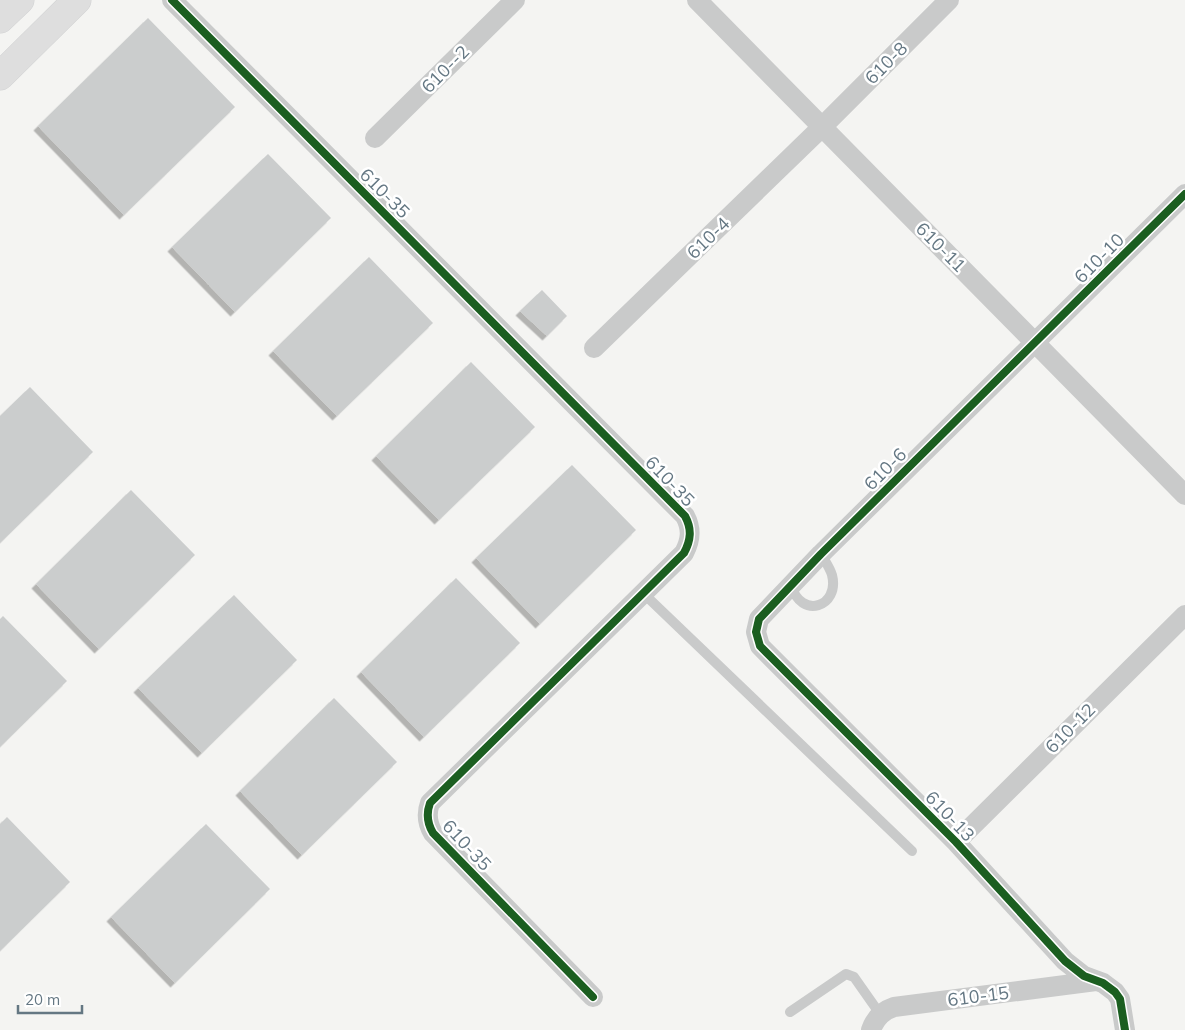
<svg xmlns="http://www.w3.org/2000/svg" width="1185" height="1030" font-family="Mulish,sans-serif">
<defs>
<filter id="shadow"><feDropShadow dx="-4.5" dy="4.5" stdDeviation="0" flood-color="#0004"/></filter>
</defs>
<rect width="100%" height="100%" fill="#f4f4f2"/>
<path fill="#cbcdcd" filter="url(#shadow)" d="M 148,18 L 235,107 L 124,215 L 38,126 Z
M 268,154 L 331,218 L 235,312 L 172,247 Z
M 369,257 L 433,323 L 337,416 L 273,351 Z
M 542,290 L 567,316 L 547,336 L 520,311 Z
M 471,362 L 535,427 L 439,520 L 376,456 Z
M 30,387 L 93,452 L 0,543 L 0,416 Z
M 572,465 L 636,530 L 540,624 L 476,558 Z
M 131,490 L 195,555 L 99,649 L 36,584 Z
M 456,578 L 520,643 L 424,737 L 361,672 Z
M 234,595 L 297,660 L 202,753 L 138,688 Z
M 3,616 L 67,681 L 0,747 L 0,619 Z
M 334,698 L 397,762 L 302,855 L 240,791 Z
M 7,817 L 70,882 L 0,951 L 0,824 Z
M 206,824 L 270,889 L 175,983 L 111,917 Z"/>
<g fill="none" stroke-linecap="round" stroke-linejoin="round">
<defs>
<path id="secondary" d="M 0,19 L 20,0
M 0,76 L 77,0"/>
</defs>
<use href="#secondary" stroke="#d0d1d2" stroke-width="29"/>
<path stroke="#c9caca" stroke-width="10" d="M 791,585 C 801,620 840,607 832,575 C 830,568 825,561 821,554
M 643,593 L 912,851
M 790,1012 L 846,974 L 854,977 L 880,1014"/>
<path stroke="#c9caca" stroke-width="20" d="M 172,0 L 685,516 C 692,529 691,540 684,553 L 430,803 C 426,814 427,823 433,833 L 593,997
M 697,0 L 1185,495
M 375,138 L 515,0
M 594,348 L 822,127 L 949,0
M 956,842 L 1185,615
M 871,1030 C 875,1018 882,1011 894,1007 L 1096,981
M 1125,1030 L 1120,999 L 1115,992 L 1103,983 L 1084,976 L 1065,961 L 956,842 L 760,646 L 756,632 L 759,619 L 821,554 L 1185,194"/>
<use href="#secondary" stroke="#dedede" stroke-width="28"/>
<defs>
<path id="cycleway" d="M 172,0 L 685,516 C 692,529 691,540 684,553 L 430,803 C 426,814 427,823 433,833 L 593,997
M 1125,1030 L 1120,999 L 1115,992 L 1103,983 L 1084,976 L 1065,961 L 956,842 L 760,646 L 756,632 L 759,619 L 821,554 L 1185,194"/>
</defs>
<use href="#cycleway" stroke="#fff" stroke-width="11"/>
<use href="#cycleway" stroke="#1b5e20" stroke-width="8"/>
</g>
<g text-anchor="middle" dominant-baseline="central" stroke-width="5" stroke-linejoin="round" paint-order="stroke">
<g font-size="18" fill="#647783" stroke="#fff">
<text transform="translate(886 63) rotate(-45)">610-8</text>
<text transform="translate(445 69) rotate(-45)">610--2</text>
<text transform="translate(385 193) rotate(45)">610-35</text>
<text transform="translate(708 238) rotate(-44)">610-4</text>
<text transform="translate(941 247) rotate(45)">610-11</text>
<text transform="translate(1099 258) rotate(-45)">610-10</text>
<text transform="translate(885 469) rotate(-45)">610-6</text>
<text transform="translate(670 481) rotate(46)">610-35</text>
<text transform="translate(1070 728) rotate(-45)">610-12</text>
<text transform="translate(950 816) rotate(46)">610-13</text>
<text transform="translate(467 845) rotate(47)">610-35</text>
<text transform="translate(978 996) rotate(-7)">610-15</text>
</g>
</g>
<path d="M18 1005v8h64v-8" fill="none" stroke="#647783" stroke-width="2.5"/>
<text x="25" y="1005" font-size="15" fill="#647783" stroke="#ffffff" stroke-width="4" paint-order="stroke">20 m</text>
</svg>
